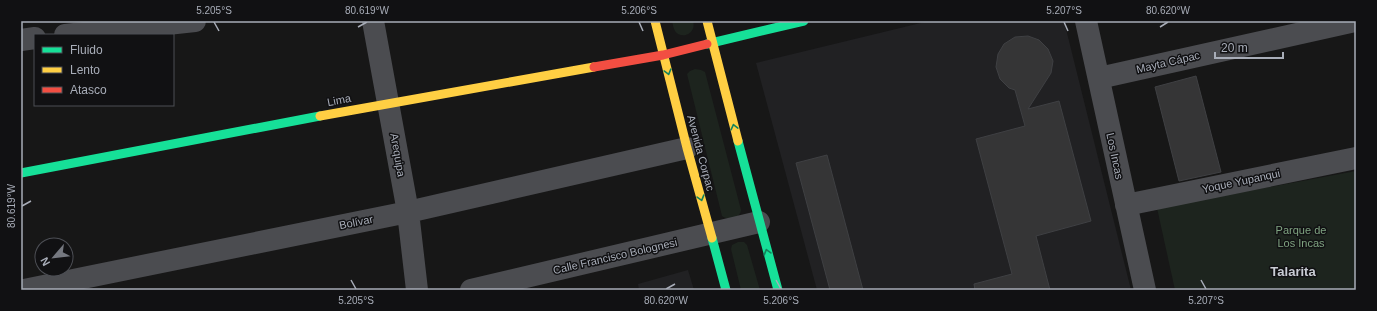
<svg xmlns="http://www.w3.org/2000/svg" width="1377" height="311" font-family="Arial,sans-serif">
<rect width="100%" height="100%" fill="#171717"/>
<path fill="#212123" d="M 929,21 L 1064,21 L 1131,290 L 817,290 L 756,63 Z
M 688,270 L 694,290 L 639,290 L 638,284 Z"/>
<path fill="#1d241e" d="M 672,21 L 693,21 C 697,34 681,40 675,31 C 673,28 673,24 672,21 Z
M 695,69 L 701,70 L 705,72 L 741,210 C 740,219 729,221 722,216 L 687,74 L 690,71 Z
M 1356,171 L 1356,290 L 1175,290 L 1157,208 Z
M 738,242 L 744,242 L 747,245 L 760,290 L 741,290 L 731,249 L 732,245 Z"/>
<path fill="#353536" stroke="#3f4043" d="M 1028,36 L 1039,40 L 1048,49 L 1053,61 L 1051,73 L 1028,109 L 1059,101 L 1091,221 L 1036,236 L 1050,290 L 975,290 L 974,284 L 1012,274 L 976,139 L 1025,126 L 1015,90 L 1009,88 L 1000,79 L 996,67 L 998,54 L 1004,44 L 1015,37 Z
M 1196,76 L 1221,172 L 1179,181 L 1155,87 Z
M 827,155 L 863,290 L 830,290 L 796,163 Z"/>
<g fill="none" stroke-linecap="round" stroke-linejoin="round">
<path stroke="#4b4c50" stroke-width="22" d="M 373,21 L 408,212 L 417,290
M 1086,21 L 1145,290
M 65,35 L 195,21
M 21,40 L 35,38
M 1099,78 L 1355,21
M 1126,205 L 1356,158
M 24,290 L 408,212 L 687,148
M 471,290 L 759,222"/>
<path stroke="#16e098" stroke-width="9" d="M 707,44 L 804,21
M 738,141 L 778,290
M 21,173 L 320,116
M 712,238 L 726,290"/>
<path stroke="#ffcf43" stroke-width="9" d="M 655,21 L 687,148 L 712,238
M 707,21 L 738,141
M 320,116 L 594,67"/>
<path stroke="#f24e42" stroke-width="9" d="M 594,67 L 663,55 L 707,44"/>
</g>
<defs><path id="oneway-chevron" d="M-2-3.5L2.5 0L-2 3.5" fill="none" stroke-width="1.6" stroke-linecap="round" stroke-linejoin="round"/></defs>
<g stroke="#14835c">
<use href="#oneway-chevron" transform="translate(668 72) rotate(75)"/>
<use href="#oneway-chevron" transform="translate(734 127) rotate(-104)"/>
<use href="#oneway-chevron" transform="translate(701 198) rotate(74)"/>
<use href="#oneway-chevron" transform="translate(767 252) rotate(-106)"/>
</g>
<path fill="none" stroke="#a8adb8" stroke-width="1.5" d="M 214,22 L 219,31M 639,22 L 643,31M 1064,22 L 1068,31M 358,27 L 367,22M 1160,27 L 1168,22M 22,206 L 31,201M 351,280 L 356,289M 776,280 L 781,289M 1201,280 L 1206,289M 666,289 L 675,284"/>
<g text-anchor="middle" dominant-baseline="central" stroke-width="3" stroke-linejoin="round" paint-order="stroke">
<g font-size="11" fill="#a8adb8" stroke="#111113">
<text transform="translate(1168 62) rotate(-13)">Mayta Cápac</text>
<text transform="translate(339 100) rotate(-11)">Lima</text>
<text transform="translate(701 153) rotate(75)">Avenida Corpac</text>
<text transform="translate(398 155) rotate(80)">Arequipa</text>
<text transform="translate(1115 156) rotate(78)">Los Incas</text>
<text transform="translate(1241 181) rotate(-12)">Yoque Yupanqui</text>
<text transform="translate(356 222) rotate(-11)">Bolívar</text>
<text transform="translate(615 256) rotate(-13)">Calle Francisco Bolognesi</text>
</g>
<g font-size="11" fill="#7fa381" stroke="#111113">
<text x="1301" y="230">Parque de<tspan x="1301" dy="13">Los Incas</tspan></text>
</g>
<g font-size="13" font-weight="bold" fill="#c9ccd4" stroke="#111113">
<text x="1293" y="271">Talarita</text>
</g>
</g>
<rect width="1377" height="311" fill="none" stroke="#111113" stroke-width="44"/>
<rect x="34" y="34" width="140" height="72" fill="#111113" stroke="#4d4f55"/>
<rect x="42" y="47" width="20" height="6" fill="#16e098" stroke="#4d4f55"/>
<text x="70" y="54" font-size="12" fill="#a8adb8">Fluido</text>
<rect x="42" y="67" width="20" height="6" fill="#ffcf43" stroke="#4d4f55"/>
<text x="70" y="74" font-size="12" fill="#a8adb8">Lento</text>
<rect x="42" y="87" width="20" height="6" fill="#f24e42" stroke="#4d4f55"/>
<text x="70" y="94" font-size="12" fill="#a8adb8">Atasco</text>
<g transform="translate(54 257) rotate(242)"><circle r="19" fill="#111113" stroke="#4d4f55"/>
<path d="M0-3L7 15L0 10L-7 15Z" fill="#757880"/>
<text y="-6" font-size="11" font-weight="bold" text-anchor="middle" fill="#a8adb8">N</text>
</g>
<path d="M1215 52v6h68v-6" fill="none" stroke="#a8adb8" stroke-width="2"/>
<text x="1221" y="52" font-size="12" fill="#a8adb8" stroke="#111113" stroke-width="3" paint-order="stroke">20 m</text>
<rect x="22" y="22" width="1333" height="267" fill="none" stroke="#a8adb8" stroke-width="1.5"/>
<g font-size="10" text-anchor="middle" fill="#a8adb8">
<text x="214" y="14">5.205°S</text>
<text x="367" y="14">80.619°W</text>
<text x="639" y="14">5.206°S</text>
<text x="1064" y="14">5.207°S</text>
<text x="1168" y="14">80.620°W</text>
<text transform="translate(11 206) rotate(-90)" y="4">80.619°W</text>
<text x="356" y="304">5.205°S</text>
<text x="666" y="304">80.620°W</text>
<text x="781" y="304">5.206°S</text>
<text x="1206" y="304">5.207°S</text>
</g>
</svg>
